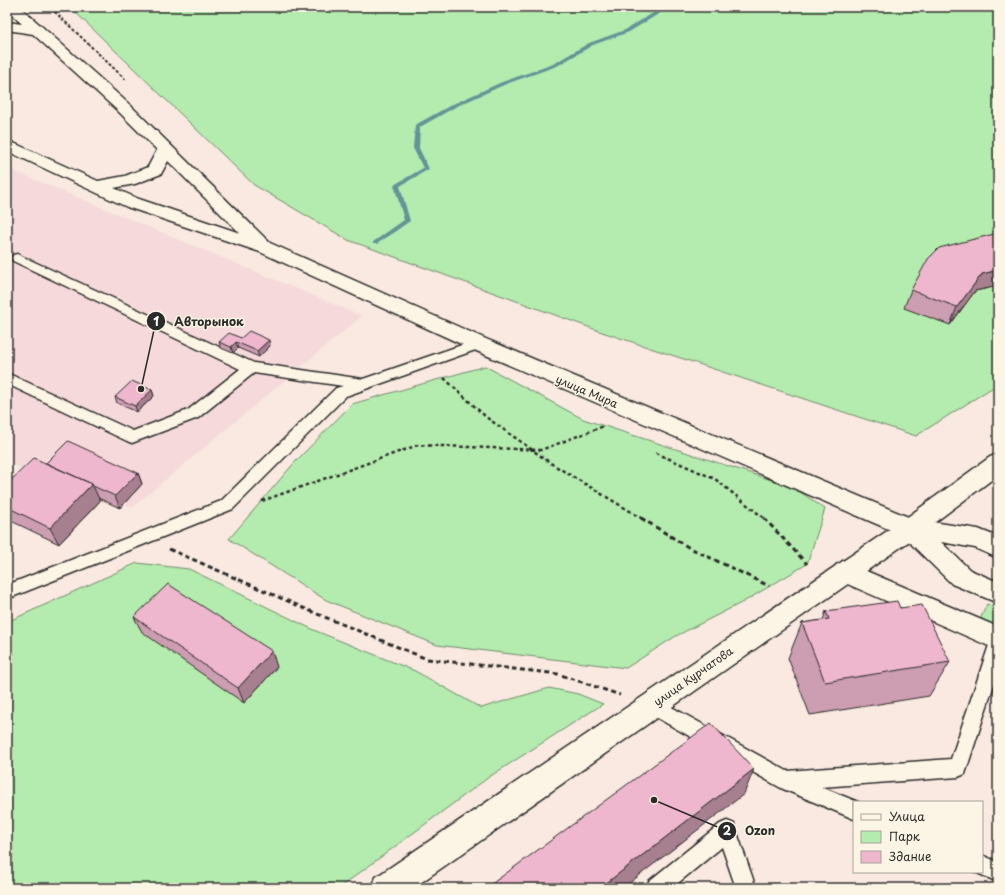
<svg xmlns="http://www.w3.org/2000/svg" width="1005" height="895" font-family="'Playpen Sans',sans-serif">
<rect width="100%" height="100%" fill="#f9e9e0"/>
<filter id="ink" filterUnits="userSpaceOnUse"><feTurbulence type="fractalNoise" baseFrequency=".025" numOctaves="2"/><feDisplacementMap in="SourceGraphic" scale="8" xChannelSelector="R" yChannelSelector="G"/><feConvolveMatrix kernelMatrix="1 2 1 2 8 2 1 2 1" color-interpolation-filters="sRGB"/></filter>
<g filter="url(#ink)">
<path fill="#f6dadb" d="M 7,168 L 362,316 L 133,507 L 7,463 Z"/>
<path fill="#b4ebae" stroke="#708b6c" d="M 70,7 L 998,7 L 998,384 L 916,436 L 602,332 L 348,240 L 254,185 Z
M 485,366 L 583,419 L 793,487 L 825,509 L 807,564 L 745,601 L 676,636 L 626,668 L 437,645 L 326,600 L 229,539 L 295,462 L 352,404 Z
M 137,563 L 189,569 L 316,631 L 415,671 L 481,708 L 549,688 L 578,694 L 603,704 L 489,777 L 339,888 L 7,888 L 7,622 Z
M 987,604 L 998,609 L 998,641 L 975,631 Z"/>
<g fill="none" stroke-linecap="round" stroke-linejoin="round">
<path fill="#639598" fill-rule="evenodd" d="M 663,7 L 670,7 L 629,32 L 593,45 L 557,66 L 506,84 L 457,106 L 420,127 L 419,148 L 429,169 L 400,186 L 410,221 L 377,244 L 373,244 L 373,242 L 404,220 L 394,185 L 423,168 L 413,148 L 415,125 L 453,104 L 502,82 L 553,64 L 589,43 L 625,30 Z"/>
<defs>
<path id="service" d="M 17,254 L 254,363 L 363,379 L 479,339 L 484,341 L 486,344 L 484,347 L 346,396 L 233,509 L 7,599 L 7,585 L 221,501 L 336,388 L 343,386 L 254,373 L 198,418 L 137,441 L 132,443 L 127,441 L 7,384 L 7,373 L 133,431 L 188,410 L 240,369 L 13,261 L 11,258 L 13,255 Z
M 998,637 L 998,672 L 965,774 L 958,777 L 821,787 L 858,802 L 854,802 L 854,819 L 781,788 L 645,711 L 642,705 L 645,699 L 651,697 L 657,699 L 787,771 L 951,759 L 989,645 L 992,640 Z
M 727,821 L 734,824 L 756,888 L 736,888 L 722,847 L 672,888 L 646,888 L 649,881 L 720,824 Z
M 982,855 L 998,862 L 998,882 L 975,872 L 982,872 Z"/>
<path id="minor" d="M 845,562 L 998,627 L 998,650 L 836,579 L 833,572 L 836,565 Z"/>
<path id="tertiary" d="M 998,454 L 998,475 L 918,535 L 413,888 L 372,888 L 376,877 L 902,521 L 990,457 Z"/>
<path id="secondary" d="M 7,7 L 20,7 L 130,105 L 270,243 L 486,339 L 913,519 L 978,529 L 998,537 L 998,558 L 975,548 L 941,542 L 970,570 L 998,582 L 998,603 L 952,584 L 902,535 L 472,349 L 260,252 L 127,207 L 7,151 L 7,140 L 98,181 L 125,176 L 148,167 L 157,150 L 118,111 L 33,34 L 7,30 L 7,22 L 22,24 L 7,10 ZM 168,161 L 240,233 L 139,199 L 114,188 L 135,184 L 161,174 Z"/>
</defs>
<use href="#service" stroke="#2b2b2b" stroke-width="3"/>
<use href="#minor" stroke="#2b2b2b" stroke-width="3"/>
<use href="#tertiary" stroke="#2b2b2b" stroke-width="3"/>
<use href="#secondary" stroke="#2b2b2b" stroke-width="3"/>
<path stroke="#2b2b2b" stroke-width="2" stroke-dasharray="3 2" stroke-linecap="butt" d="M 57,7 L 55,12 L 127,81"/>
<path stroke="#2b2b2b" stroke-width="2.5" stroke-dasharray="3.5 3" stroke-linecap="butt" d="M 444,378 L 486,417 L 552,464 L 643,519
M 656,453 L 715,479 L 765,519
M 262,501 L 418,445 L 541,450 L 604,426"/>
<path stroke="#2b2b2b" stroke-width="3" stroke-dasharray="5 3.5" stroke-linecap="butt" d="M 641,518 L 688,547 L 769,586
M 764,518 L 807,564
M 169,549 L 315,613 L 427,659 L 558,674 L 620,695"/>
<use href="#service" fill="#fcf5e5" fill-rule="evenodd"/>
<use href="#minor" fill="#fcf5e5" fill-rule="evenodd"/>
<use href="#tertiary" fill="#fcf5e5" fill-rule="evenodd"/>
<use href="#secondary" fill="#fcf5e5" fill-rule="evenodd"/>
</g>
<path fill="#cd9db1" stroke="#2b2b2b" d="M 998,233 L 998,286 L 975,291 L 950,325 L 904,308 L 911,290 Z
M 241,338 L 270,346 L 259,357 L 238,348 L 233,353 L 221,348 L 219,342 Z
M 152,390 L 154,396 L 137,412 L 117,403 L 115,397 Z
M 46,463 L 138,473 L 142,484 L 120,508 L 98,498 L 100,501 L 59,544 L 7,519 L 7,484 Z
M 900,608 L 950,662 L 929,696 L 810,715 L 788,658 L 802,623 L 823,620 L 826,611 Z
M 134,617 L 277,667 L 244,703 L 142,632 Z"/>
<path fill="#a78090" stroke="#2b2b2b" d="M 998,270 L 998,286 L 975,291 L 950,325 L 957,307 L 982,274 Z
M 269,340 L 270,346 L 259,357 L 257,351 Z
M 236,342 L 238,348 L 233,353 L 231,347 Z
M 152,390 L 154,396 L 137,412 L 135,406 Z
M 138,473 L 142,484 L 120,508 L 115,496 Z
M 92,484 L 100,501 L 59,544 L 50,528 Z
M 272,651 L 277,667 L 244,703 L 238,688 Z
M 754,769 L 744,794 L 623,888 L 600,888 Z"/>
<path fill="#eeb7ce" stroke="#2b2b2b" d="M 998,233 L 998,270 L 982,274 L 957,307 L 911,290 L 928,259 L 939,248 Z
M 249,331 L 269,340 L 257,351 L 236,342 L 231,347 L 219,342 L 229,333 L 241,338 Z
M 132,381 L 152,390 L 135,406 L 115,397 Z
M 68,441 L 138,473 L 115,496 L 93,486 L 92,484 L 46,463 Z
M 34,458 L 92,484 L 50,528 L 7,507 L 7,484 Z
M 168,584 L 272,651 L 238,688 L 134,617 Z
M 897,601 L 900,608 L 922,605 L 950,662 L 825,682 L 802,623 L 829,619 L 826,611 Z
M 711,723 L 754,769 L 600,888 L 486,888 Z"/>
</g>
<g text-anchor="middle" dominant-baseline="central" stroke-width="3" stroke-linejoin="round" paint-order="stroke">
<g font-size="11" fill="#2b2b2b" stroke="#fcf5e5">
<text transform="translate(587 391) rotate(23)">улица Мира</text>
<text transform="translate(693 676) rotate(-35)">улица Курчатова</text>
</g>
</g>
<path fill="none" stroke="#2b2b2b" stroke-width="1.5" d="M141 389L156 321M654 800L727 831"/>
<g fill="#2b2b2b" stroke="#fcf5e5" stroke-width="1.5">
<circle cx="141" cy="389" r="4"/>
<circle cx="654" cy="800" r="4"/>
<circle cx="156" cy="321" r="10"/>
<circle cx="727" cy="831" r="10"/>
</g>
<g font-size="12" text-anchor="middle" font-weight="bold" fill="#fff">
<text x="156" y="326">1</text>
<text x="727" y="835">2</text>
</g>
<g font-size="12" text-anchor="middle" font-weight="bold" fill="#2b2b2b" stroke="#fcf5e5" stroke-width="3" stroke-linejoin="round" paint-order="stroke">
<text x="209" y="326">Авторынок</text>
<text x="760" y="835">Ozon</text>
</g>
<rect width="1005" height="895" fill="none" stroke="#fcf5e5" stroke-width="24"/>
<rect x="12" y="12" width="981" height="871" fill="none" stroke="#2b2b2b" stroke-width="1.5" filter="url(#ink)"/>
<rect x="853" y="801" width="130" height="72" fill="#fcf5e5" stroke="#a8a49b"/>
<rect x="861" y="814" width="20" height="6" fill="#fcf5e5" stroke="#a8a49b"/>
<text x="889" y="821" font-size="12" fill="#2b2b2b">Улица</text>
<rect x="861" y="831" width="20" height="12" fill="#b4ebae" stroke="#a8a49b"/>
<text x="889" y="841" font-size="12" fill="#2b2b2b">Парк</text>
<rect x="861" y="851" width="20" height="12" fill="#eeb7ce" stroke="#a8a49b"/>
<text x="889" y="861" font-size="12" fill="#2b2b2b">Здание</text>
</svg>
